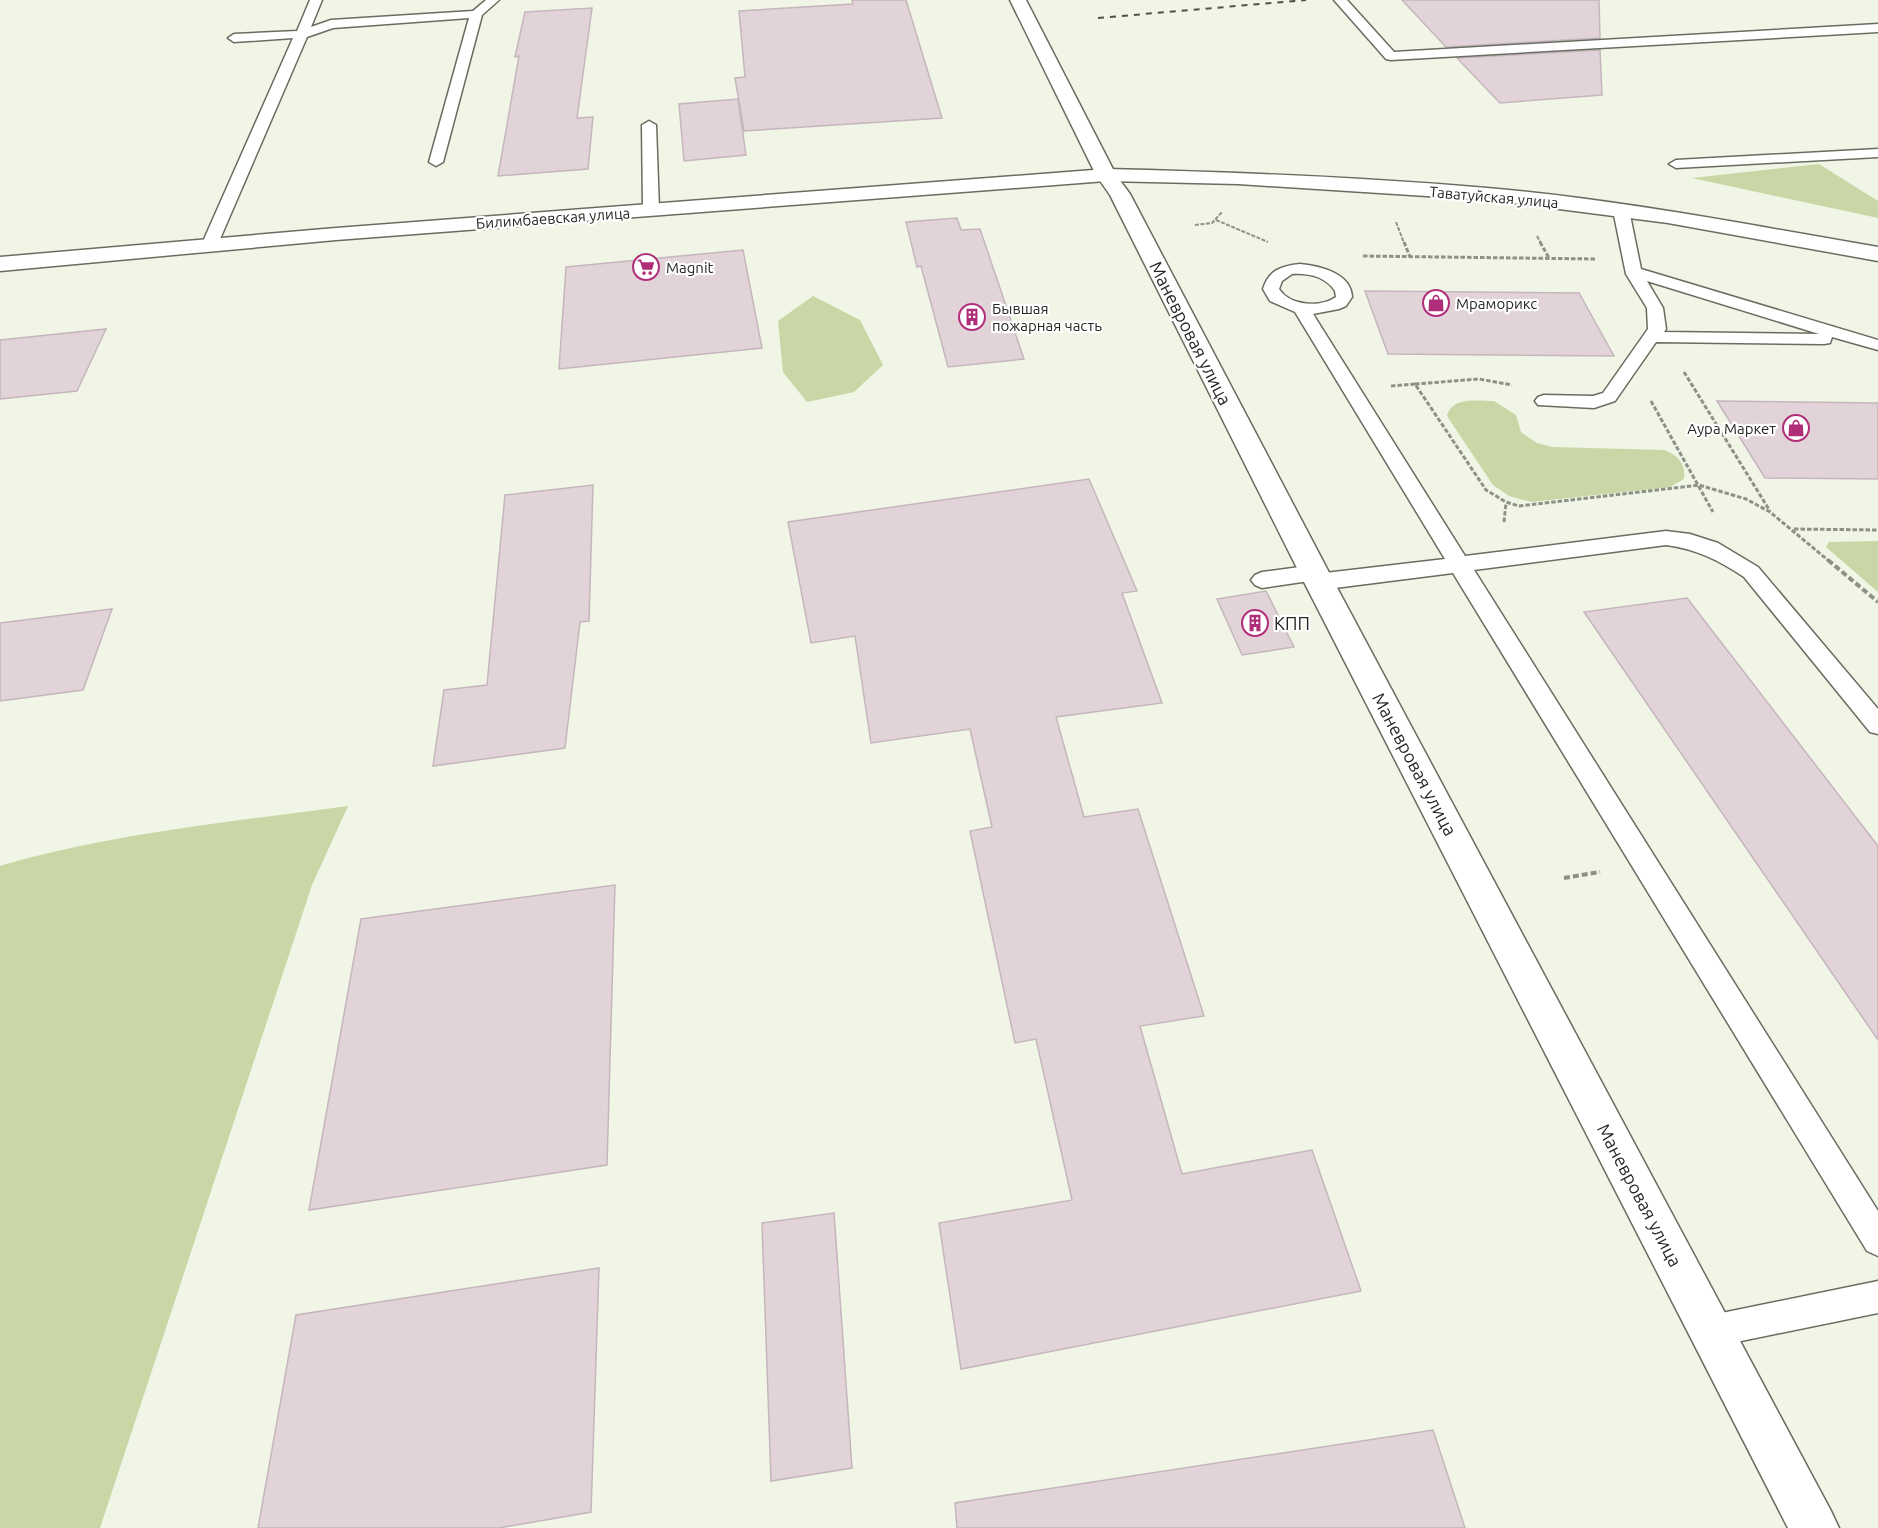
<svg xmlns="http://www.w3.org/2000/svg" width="1878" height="1528" font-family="Ubuntu,sans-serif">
<rect width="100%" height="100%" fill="#f0f5e6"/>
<path fill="#c9d6a6" d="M 1819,164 L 1878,201 L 1878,218 L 1692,178 Z
M 813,296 L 860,320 L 883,365 L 854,392 L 807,402 L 783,372 L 778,321 Z
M 1494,401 L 1516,415 L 1521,432 L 1525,435 L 1537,443 L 1552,447 L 1664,450 C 1678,455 1686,464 1684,479 L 1670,487 L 1531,502 L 1509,496 L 1493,485 L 1447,416 C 1452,396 1478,401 1494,401 Z
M 1878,541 L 1878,592 L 1826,547 L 1829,542 Z
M 348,806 L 312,885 L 100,1528 L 0,1528 L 0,866 C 113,833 232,822 348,806 Z"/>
<path fill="#e2d3d9" stroke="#c5b6bd" stroke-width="1.5" d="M 852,0 L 906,0 L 942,118 L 744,131 L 735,78 L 745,77 L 739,11 L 853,4 Z
M 1402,0 L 1599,0 L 1600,38 L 1446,47 Z
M 592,8 L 577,118 L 593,117 L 588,169 L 498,176 L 519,56 L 515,57 L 525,12 Z
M 1600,50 L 1602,95 L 1500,103 L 1457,58 Z
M 738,99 L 746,155 L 684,161 L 679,104 Z
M 957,218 L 961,230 L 980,229 L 1024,359 L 948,367 L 921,266 L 917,267 L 906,222 Z
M 743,250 L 762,348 L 559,369 L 566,267 Z
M 1365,291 L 1579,293 L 1614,356 L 1388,354 Z
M 106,329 L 77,391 L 0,399 L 0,340 Z
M 1717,401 L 1878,403 L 1878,479 L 1765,478 Z
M 1089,479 L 1137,591 L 1122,593 L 1162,703 L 1056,717 L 1084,817 L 1138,809 L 1204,1016 L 1140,1026 L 1182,1174 L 1312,1150 L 1361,1291 L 961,1369 L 939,1223 L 1072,1200 L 1036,1039 L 1015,1043 L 970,831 L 992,827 L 970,729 L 871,743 L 855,636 L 811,643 L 788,522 Z
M 593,485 L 589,621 L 580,622 L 565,748 L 433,766 L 444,690 L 487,685 L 505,495 Z
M 1266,591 L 1294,647 L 1242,655 L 1217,599 Z
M 1687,598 L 1878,846 L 1878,1040 L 1584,612 Z
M 112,609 L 83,690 L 0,701 L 0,623 Z
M 615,885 L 607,1165 L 309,1210 L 361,919 Z
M 834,1213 L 852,1468 L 771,1481 L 762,1223 Z
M 599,1268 L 591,1512 L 499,1528 L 258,1528 L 296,1315 Z
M 1433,1430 L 1465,1528 L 957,1528 L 955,1503 Z"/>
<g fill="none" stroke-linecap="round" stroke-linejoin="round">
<defs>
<path id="service" d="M 310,0 L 322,0 L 311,27 L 331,20 L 473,11 L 486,0 L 499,0 L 482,15 L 443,162 L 436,166 L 429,162 L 469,18 L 333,28 L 307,37 L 217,246 L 209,251 L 203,249 L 201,246 L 293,38 L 234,42 L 228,38 L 234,34 L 297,31 Z
M 1334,0 L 1347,0 L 1394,52 L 1878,24 L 1878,32 L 1391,60 L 1386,59 Z
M 649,121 L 656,125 L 659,210 L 651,215 L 643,210 L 642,125 Z
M 1878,149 L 1878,157 L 1676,168 L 1669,164 L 1676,160 Z
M 1621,205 L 1629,210 L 1641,269 L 1878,340 L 1878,350 L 1832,337 L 1830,343 L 1824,344 L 1656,342 L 1615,401 L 1594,408 L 1538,405 L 1535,401 L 1538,397 L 1544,395 L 1593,396 L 1603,393 L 1648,329 L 1647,308 L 1626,274 L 1613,210 ZM 1647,281 L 1819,334 L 1664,332 L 1666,329 L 1663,308 Z
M 1300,264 C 1320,266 1351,273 1352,297 L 1346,306 L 1339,309 L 1313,314 L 1465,556 L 1666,531 L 1690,534 L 1718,543 L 1758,567 L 1878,709 L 1878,734 L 1870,732 L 1744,577 C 1719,560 1696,549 1666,545 L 1474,570 L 1878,1211 L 1878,1256 L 1867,1251 L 1453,573 L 1319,590 L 1312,587 L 1309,581 L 1262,588 L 1255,585 L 1251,580 L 1255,575 L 1262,572 L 1315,565 L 1322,568 L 1325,573 L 1445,559 L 1295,312 L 1270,301 L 1263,289 C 1269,270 1281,266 1300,264 ZM 1292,274 C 1309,273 1326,277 1335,291 L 1336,297 C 1320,308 1290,306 1279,289 L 1282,281 Z
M 1878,1281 L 1878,1313 L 1712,1347 L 1700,1343 L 1696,1331 L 1700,1319 L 1712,1315 Z"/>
<path id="tertiary" d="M 1106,169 L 1113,171 L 1130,194 L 1334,582 L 1831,1511 L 1839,1528 L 1788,1528 L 1304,582 L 1110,195 L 1096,175 L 1099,171 Z"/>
<path id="secondary" d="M 1010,0 L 1026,0 L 1116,175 L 1113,179 L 1099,179 L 1096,175 Z"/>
<path id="primary" d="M 1106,169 C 1233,172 1360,177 1487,188 C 1618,199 1749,225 1878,247 L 1878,261 L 1668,223 L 1489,200 L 1238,184 L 1106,181 L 336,240 L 0,271 L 0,257 L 336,228 Z"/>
</defs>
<use href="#service" stroke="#696d60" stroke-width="3"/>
<use href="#tertiary" stroke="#696d60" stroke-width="3"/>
<use href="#secondary" stroke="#696d60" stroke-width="3"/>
<use href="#primary" stroke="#696d60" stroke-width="3"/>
<path stroke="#8e9187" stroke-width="2" stroke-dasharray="4 1.5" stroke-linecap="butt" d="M 1216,220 L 1268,242
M 1396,222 L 1404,243
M 1195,225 L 1212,223 L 1222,212
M 1537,236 L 1541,243"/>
<path stroke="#8e9187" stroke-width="3" stroke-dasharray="4.5 2" stroke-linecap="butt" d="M 1404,242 L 1410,257
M 1540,242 L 1549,258
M 1363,256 L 1595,259
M 1684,372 L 1770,511
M 1415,384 L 1479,379 L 1512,385
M 1391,386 L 1415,384 L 1486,490 L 1506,502 L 1519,506 L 1699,485 L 1746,499 L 1770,512 L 1829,561
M 1651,401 L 1713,512
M 1504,522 L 1506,503
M 1794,529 L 1878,530"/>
<path stroke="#8e9187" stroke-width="4" stroke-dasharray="6 3" stroke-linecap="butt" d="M 1828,560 L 1878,602
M 1564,878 L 1600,872"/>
<use href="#service" fill="#fff" fill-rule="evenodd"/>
<use href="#tertiary" fill="#fff" fill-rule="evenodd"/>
<use href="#secondary" fill="#fff" fill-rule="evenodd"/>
<use href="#primary" fill="#fff" fill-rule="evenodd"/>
<path stroke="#4f514a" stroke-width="2" stroke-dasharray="6 6" stroke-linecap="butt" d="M 1098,18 L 1306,0"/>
</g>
<defs>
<symbol id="supermarket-ring" viewBox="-11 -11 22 22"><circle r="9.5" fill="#fff" stroke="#b02e79" stroke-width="1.5"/><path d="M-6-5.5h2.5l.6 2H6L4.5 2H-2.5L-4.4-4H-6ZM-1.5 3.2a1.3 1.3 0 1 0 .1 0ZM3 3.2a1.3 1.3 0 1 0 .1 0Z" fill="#b02e79"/></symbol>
<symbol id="shop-ring" viewBox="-11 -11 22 22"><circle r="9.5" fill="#fff" stroke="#b02e79" stroke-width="1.5"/><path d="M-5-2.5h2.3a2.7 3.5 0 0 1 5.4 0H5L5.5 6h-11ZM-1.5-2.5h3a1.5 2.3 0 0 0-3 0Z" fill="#b02e79"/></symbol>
<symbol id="building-ring" viewBox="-11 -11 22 22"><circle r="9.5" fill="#fff" stroke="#b02e79" stroke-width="1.5"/><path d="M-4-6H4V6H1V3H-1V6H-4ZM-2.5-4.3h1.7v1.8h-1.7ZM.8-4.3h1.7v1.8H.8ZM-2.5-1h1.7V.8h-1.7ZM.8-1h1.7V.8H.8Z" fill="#b02e79"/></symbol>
</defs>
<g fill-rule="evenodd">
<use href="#supermarket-ring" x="631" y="252" width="30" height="30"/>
<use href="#shop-ring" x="1421" y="288" width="30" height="30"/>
<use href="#building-ring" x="957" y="302" width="30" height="30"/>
<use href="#shop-ring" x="1781" y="413" width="30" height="30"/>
<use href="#building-ring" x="1240" y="608" width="30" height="30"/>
</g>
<g text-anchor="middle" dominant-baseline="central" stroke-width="4.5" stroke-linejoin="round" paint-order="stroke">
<g font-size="15" fill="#272823" stroke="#fff">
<text transform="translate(1494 197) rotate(5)">Таватуйская улица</text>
<text transform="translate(553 218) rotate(-4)">Билимбаевская улица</text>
</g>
<g font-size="15" fill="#272823" stroke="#fff" text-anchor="start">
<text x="666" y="267">Magnit</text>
<text x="1456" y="303">Мраморикс</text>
<text x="992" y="308">Бывшая<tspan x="992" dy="17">пожарная часть</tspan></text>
<text x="1776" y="428" text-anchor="end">Аура Маркет</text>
</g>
<g font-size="18" fill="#272823" stroke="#fff">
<text transform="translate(1191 333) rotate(63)">Маневровая улица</text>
<text transform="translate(1415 764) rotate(62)">Маневровая улица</text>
<text transform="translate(1640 1195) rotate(62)">Маневровая улица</text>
</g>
<g font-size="18" fill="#272823" stroke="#fff" text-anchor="start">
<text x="1274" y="623">КПП</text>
</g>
</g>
</svg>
